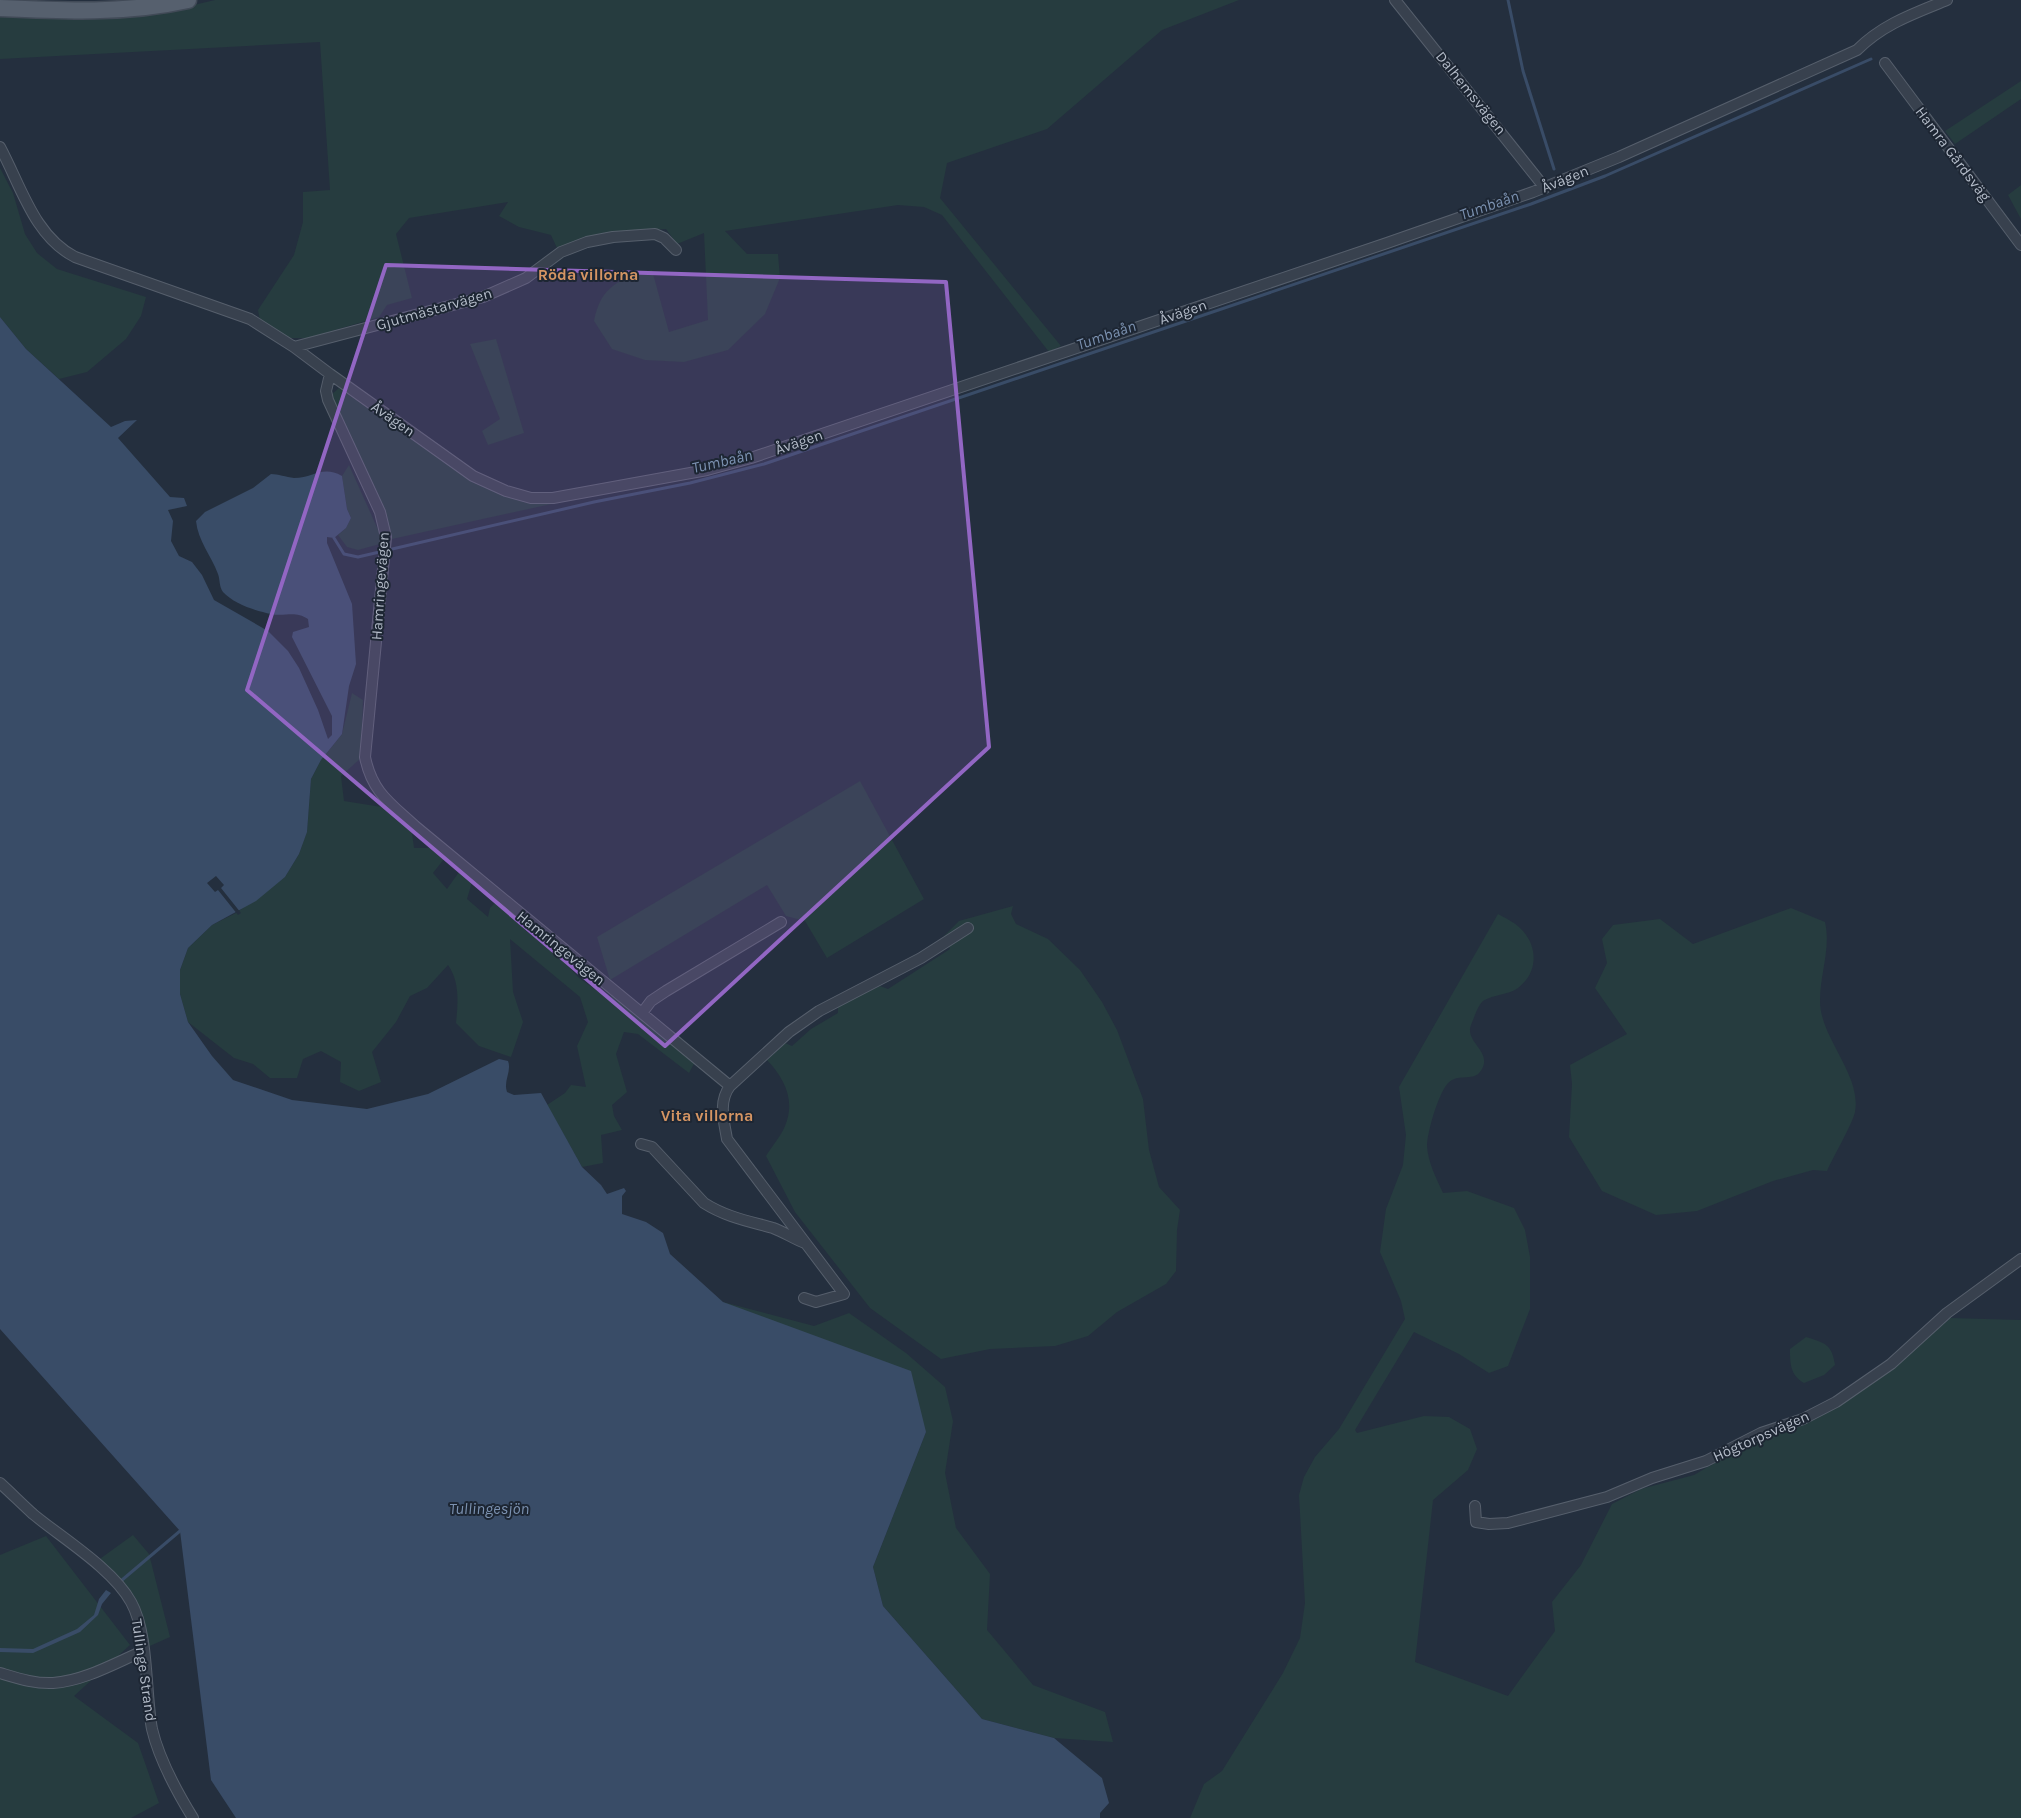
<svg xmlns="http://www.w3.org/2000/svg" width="2021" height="1818" font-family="Karla,sans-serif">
<rect width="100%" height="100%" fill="#242f3e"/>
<path fill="#263c3f" d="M 215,0 L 1239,0 L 1162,30 L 1047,129 L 947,163 L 940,198 L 1061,346 L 1049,352 L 942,215 L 924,207 L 898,205 L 725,231 L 747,254 L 778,254 L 780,278 L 765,314 L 728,350 L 684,362 L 645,360 L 612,349 L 594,321 C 601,285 620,279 652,270 L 669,332 L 708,320 L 704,233 L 677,244 L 666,229 C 626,232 595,234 557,248 L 551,235 L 519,227 L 499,216 L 508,202 L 409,218 L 396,234 L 412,298 L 387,305 L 379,317 L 308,338 L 290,338 L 260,320 L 258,310 L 294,255 L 303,222 L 303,192 L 330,190 L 320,42 L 0,59 L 0,14 L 181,8 Z
M 2021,81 L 2021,99 L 1955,144 L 1945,131 Z
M 0,168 L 13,193 L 25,234 L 37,253 L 57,269 L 146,297 L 141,316 L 126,339 L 87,372 L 59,379 L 26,349 L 0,317 Z
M 2021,185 L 2021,219 L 2008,195 Z
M 496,339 L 524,433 L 488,445 L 482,431 L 500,419 L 470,344 Z
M 339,388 L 472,482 L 504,496 L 527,503 L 556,503 L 392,539 L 384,508 L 330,396 Z
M 349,465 L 380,534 L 380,544 L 358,550 L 347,547 L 338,535 L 346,528 L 351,518 L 347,509 L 342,476 Z
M 352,693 L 363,700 L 361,758 L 341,776 L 344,801 L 388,808 L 412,833 L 414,848 L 433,848 L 444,859 L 433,873 L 447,889 L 459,872 L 465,874 L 472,882 L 467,899 L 488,917 L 490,908 L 498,900 L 516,917 L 526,931 L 550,947 L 579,978 L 606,997 L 613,996 L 695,1062 L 689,1073 L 638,1034 L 624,1032 L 616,1054 L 627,1092 L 612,1105 L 614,1116 L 622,1130 L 601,1135 L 603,1163 L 582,1167 L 547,1105 L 565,1093 L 571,1085 L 586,1087 L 577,1046 L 588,1022 L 580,997 L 510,939 L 513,992 L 523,1022 L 511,1057 L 479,1046 L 456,1023 C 458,1003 460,982 448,965 L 427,988 L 410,996 L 396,1022 L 372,1052 L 381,1082 L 359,1091 L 340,1082 L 341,1062 L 321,1051 L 303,1059 L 297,1078 L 270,1078 L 253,1064 L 234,1058 L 188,1022 L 180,994 L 180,970 L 188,948 L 212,925 L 236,913 L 285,877 L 299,854 L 307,831 L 311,779 L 321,760 L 342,734 Z
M 860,781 L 924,899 L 827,958 L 805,921 L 786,916 L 767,885 L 610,980 L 597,937 Z
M 1013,906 L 1011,914 L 1016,924 L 1048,939 L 1080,970 L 1102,1002 L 1117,1030 L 1143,1099 L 1149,1150 L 1159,1187 L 1180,1210 L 1177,1230 L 1176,1271 L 1166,1284 L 1117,1312 L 1088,1336 L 1055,1346 L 990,1349 L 941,1359 L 870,1308 L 795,1212 L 766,1156 C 772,1146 781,1136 785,1126 C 796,1100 784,1078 767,1060 L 785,1043 L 792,1046 L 811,1029 L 838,1013 L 838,1006 L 880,986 L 888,989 L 950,949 L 944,936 L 959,921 Z
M 1791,908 L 1825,922 C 1831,949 1820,973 1820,1001 C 1820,1038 1862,1075 1855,1112 C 1851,1127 1834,1155 1827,1171 L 1813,1170 L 1773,1181 L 1697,1211 L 1656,1215 L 1602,1191 L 1569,1137 L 1572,1084 L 1570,1065 L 1627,1034 L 1595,988 L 1607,963 L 1602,939 L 1613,925 L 1660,919 L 1693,944 Z
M 1498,914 C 1505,918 1514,922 1520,928 C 1538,945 1539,972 1518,988 C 1509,995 1494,994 1483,1001 C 1478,1005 1474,1018 1471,1025 C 1464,1043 1495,1052 1480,1072 C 1474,1080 1461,1075 1452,1080 C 1440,1085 1427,1133 1427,1146 C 1428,1162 1436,1178 1443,1193 L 1467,1191 L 1514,1208 L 1525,1230 L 1530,1257 L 1530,1309 L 1508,1366 L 1489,1373 L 1459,1354 L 1414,1332 L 1355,1430 L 1357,1433 L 1424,1416 L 1449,1417 L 1470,1429 L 1477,1449 L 1468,1470 L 1433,1500 L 1415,1662 L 1508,1696 L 1555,1631 L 1552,1602 L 1581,1565 L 1612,1504 L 1641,1489 L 1694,1475 L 1756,1439 L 1893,1368 L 1950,1318 L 2021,1320 L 2021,1818 L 1190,1818 L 1204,1784 L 1222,1771 L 1283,1673 L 1300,1638 L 1305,1603 L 1299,1495 L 1304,1477 L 1315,1457 L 1339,1429 L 1405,1319 L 1401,1301 L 1380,1252 L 1386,1209 L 1403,1165 L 1406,1135 L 1399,1087 Z
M 723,1302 L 814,1326 L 849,1313 L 906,1353 L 945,1387 L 953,1421 L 945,1473 L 956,1528 L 990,1574 L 987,1630 L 1033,1685 L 1105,1712 L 1113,1742 L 1054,1738 L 982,1719 L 883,1606 L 873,1567 L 926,1432 Z
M 1806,1337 C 1825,1343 1832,1344 1835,1365 L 1824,1375 L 1804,1383 C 1790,1375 1790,1363 1790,1349 Z
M 133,1535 L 149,1554 L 170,1637 L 143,1649 L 141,1618 L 97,1561 Z
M 46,1536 L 130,1645 L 74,1696 L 138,1743 L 159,1803 L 131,1818 L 0,1818 L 0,1555 Z"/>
<path fill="#394c67" d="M 0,317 L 26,349 L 111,427 L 125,421 L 137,420 L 118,438 L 170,497 L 184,498 L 187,506 L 168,510 L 173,521 L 171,541 L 179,556 L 192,562 L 202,575 L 214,600 L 268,631 L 288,651 L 299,668 L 318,710 L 328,739 L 332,735 L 332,716 L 292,637 L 293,632 L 309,627 L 308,619 C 295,610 285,617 271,614 C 256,611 234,604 223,592 C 219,587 220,579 218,574 C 211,555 198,541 196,521 L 205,512 L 253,488 L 271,474 C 278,474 286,477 294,478 C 314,478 322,465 342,476 L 347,509 L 351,518 L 346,528 L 334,538 L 327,537 L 327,543 L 352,604 L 356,664 L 349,686 L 342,734 L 321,760 L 311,779 L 307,832 L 299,854 L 285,877 L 256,901 L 212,925 L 188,948 L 180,970 L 180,994 L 188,1022 L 212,1056 L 233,1080 L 292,1100 L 367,1109 L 428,1094 L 499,1059 L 508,1061 C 512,1071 503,1081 507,1092 L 514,1095 L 541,1093 L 582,1167 L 601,1185 L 607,1194 L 624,1188 L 626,1191 L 622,1196 L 622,1214 L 646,1222 L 663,1233 L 670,1254 L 723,1302 L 911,1371 L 926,1432 L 873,1567 L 883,1606 L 982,1719 L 1054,1738 L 1102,1778 L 1109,1803 L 1100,1813 L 1100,1818 L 236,1818 L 211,1780 L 180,1531 L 0,1329 Z
M 106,1590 L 111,1593 L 102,1604 L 98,1615 L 80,1632 L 33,1653 L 0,1652 L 0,1648 L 33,1649 L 77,1629 L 94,1615 L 99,1599 Z"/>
<path fill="#242f3e" d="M 216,876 L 224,885 L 221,888 L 241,913 L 238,915 L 218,890 L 215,892 L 207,883 Z"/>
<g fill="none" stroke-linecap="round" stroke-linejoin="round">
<path stroke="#394c67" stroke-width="3" d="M 1508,0 L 1523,71 L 1554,169
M 334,538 L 344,554 L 358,557 L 594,502 L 690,483 L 764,464 L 1531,204 L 1605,176 L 1871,59
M 122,1580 L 180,1531"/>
<defs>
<path id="minor" d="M 1395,0 L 1545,188
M 1885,63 L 2021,245
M 0,147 C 21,186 34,236 75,257 L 250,319 L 294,347 L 330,374 L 326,391 L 328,400 L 380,512 L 386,537 L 365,757 C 372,792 390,803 415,826 L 730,1086 C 718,1102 724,1121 727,1139 L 844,1294 L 816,1302 L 804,1298
M 294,347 L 483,297 L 526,278 L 561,252 L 587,242 L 613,237 L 655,234 L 664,238 L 676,250
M 330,374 L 473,476 L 506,491 L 531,498 L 553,498 L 707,470 L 751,458 L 1387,243 L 1533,192 L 1619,157 L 1857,50 C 1883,24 1913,14 1947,0
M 642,1013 L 651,1001 L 666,991 L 781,922
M 730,1086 L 789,1032 L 819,1011 L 921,958 L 968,928
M 641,1144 L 652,1147 L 704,1203 C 726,1217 748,1221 773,1228 C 784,1232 794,1239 805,1243
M 0,1483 C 11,1493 22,1504 33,1514 C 62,1538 113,1569 131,1602 C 149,1634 145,1692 152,1729 C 159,1759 177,1792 193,1818
M 1475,1506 L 1476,1522 L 1489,1524 L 1508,1523 L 1607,1497 L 1652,1478 L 1706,1461 L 1761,1433 L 1803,1419 L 1836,1402 L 1891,1364 L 1947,1313 L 2021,1259
M 0,1673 C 17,1678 35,1684 53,1683 C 84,1681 115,1663 143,1651"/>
<path id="primary" d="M 0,8 C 63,11 126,14 188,0"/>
</defs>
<use href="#minor" stroke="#565f6c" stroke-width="12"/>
<use href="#primary" stroke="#414a57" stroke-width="19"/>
<use href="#minor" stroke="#38414e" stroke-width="10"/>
<use href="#primary" stroke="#56606e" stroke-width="16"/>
</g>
<path fill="#9266c3" fill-opacity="0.2" stroke="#9266c3" stroke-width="4" stroke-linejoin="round" d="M 386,265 L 946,282 L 989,747 L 665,1046 L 247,690 Z"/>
<g text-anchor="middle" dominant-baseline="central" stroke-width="4" stroke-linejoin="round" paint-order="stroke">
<g font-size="15" fill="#b4bcc9" stroke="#1d2633">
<text transform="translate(1471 93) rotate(51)">Dalhemsvägen</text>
<text transform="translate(1953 154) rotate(53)">Hamra Gårdsväg</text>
<text transform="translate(1565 179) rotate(-22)">Åvägen</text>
<text transform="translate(434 309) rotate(-16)">Gjutmästarvägen</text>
<text transform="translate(1183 312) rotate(-19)">Åvägen</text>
<text transform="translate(393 419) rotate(35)">Åvägen</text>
<text transform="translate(799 442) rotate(-19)">Åvägen</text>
<text transform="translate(380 586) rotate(-86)">Hamringevägen</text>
<text transform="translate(561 948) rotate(39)">Hamringevägen</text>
<text transform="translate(1761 1436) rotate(-24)">Högtorpsvägen</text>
<text transform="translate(144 1670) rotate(82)">Tullinge Strand</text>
</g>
<g font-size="16" font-style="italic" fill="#7c92b1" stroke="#1d2633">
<text transform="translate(1489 205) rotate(-19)">Tumbaån</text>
<text transform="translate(1106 335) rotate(-19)">Tumbaån</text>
<text transform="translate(722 461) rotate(-13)">Tumbaån</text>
<text x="489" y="1508">Tullingesjön</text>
</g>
<g font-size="16" font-weight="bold" fill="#d59563" stroke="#1d2633">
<text x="588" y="274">Röda villorna</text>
<text x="707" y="1115">Vita villorna</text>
</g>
</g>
</svg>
